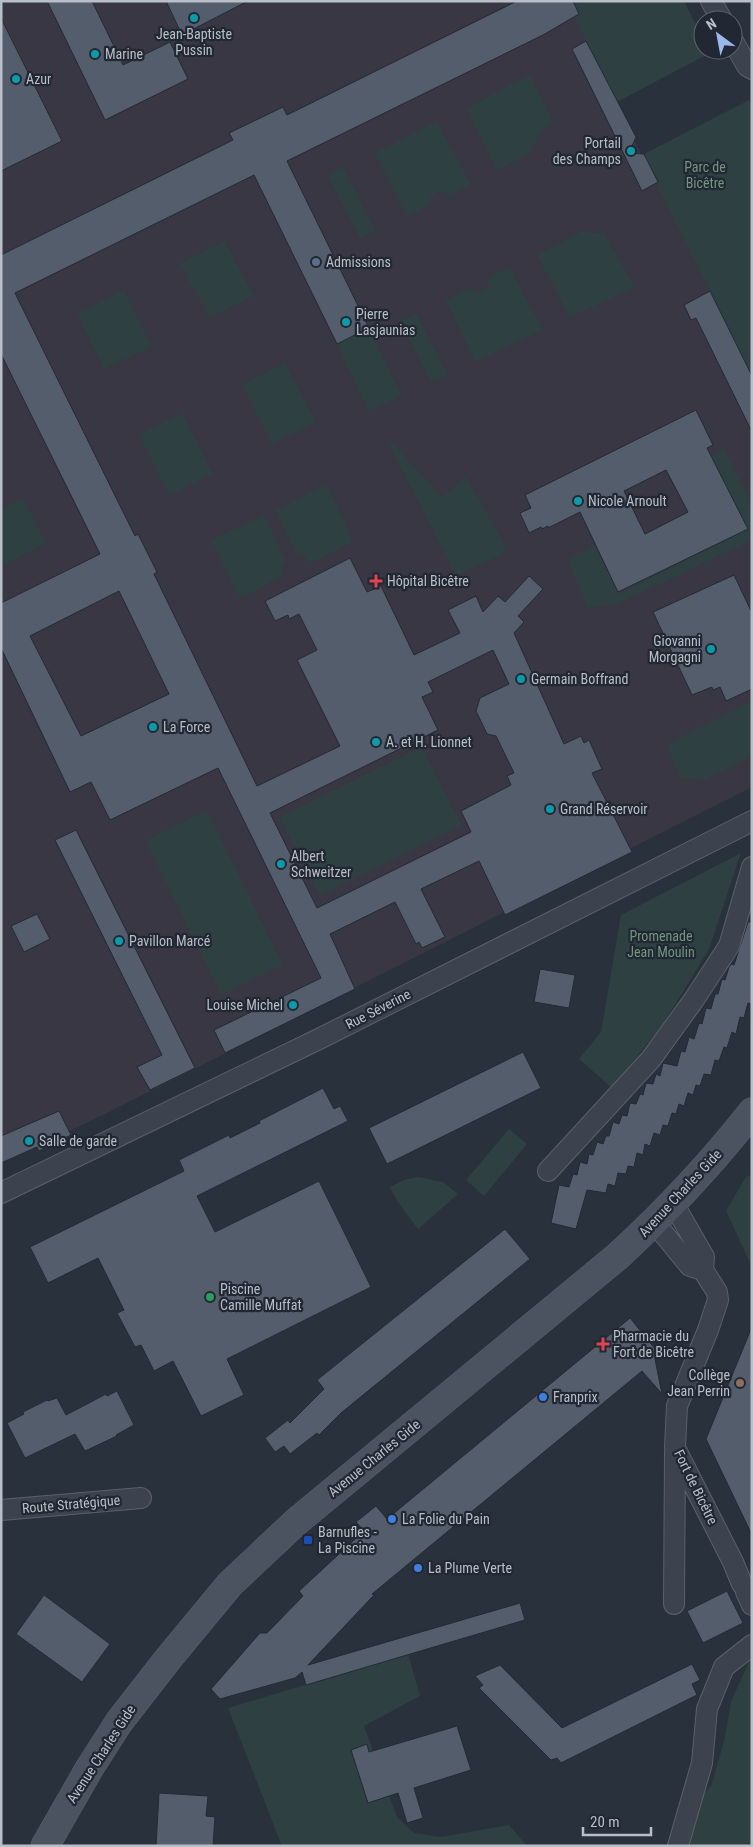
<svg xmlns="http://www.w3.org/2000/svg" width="753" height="1847" font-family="'Roboto Condensed',sans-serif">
<rect width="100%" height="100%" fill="#29313d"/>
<path fill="#383743" d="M 1,1 L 573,1 L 617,102 L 636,137 L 635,141 L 638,148 L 641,154 L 644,154 L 752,376 L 752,787 L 101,1116 L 1,1164 Z"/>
<path fill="#2e4041" d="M 573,1 L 684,1 L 703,39 L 703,50 L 709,50 L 710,53 L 617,102 L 574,17 L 579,14 Z
M 530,75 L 553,121 L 540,133 L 530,154 L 497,170 L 466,108 Z
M 749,100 L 752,105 L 752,376 L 656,183 L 658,181 L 644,154 Z
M 437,121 L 471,185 L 449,195 L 443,192 L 436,192 L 431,197 L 429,205 L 407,217 L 375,153 Z
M 343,167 L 375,231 L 360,239 L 327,175 Z
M 582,231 L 593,233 L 604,232 L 635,288 L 569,317 L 537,255 Z
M 225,240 L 254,296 L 209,318 L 180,263 Z
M 510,267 L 543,330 L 475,362 L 445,300 L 470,288 L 479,292 L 487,288 L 489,277 Z
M 124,290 L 152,347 L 104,369 L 77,314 Z
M 416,313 L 447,375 L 431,382 L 400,322 Z
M 369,328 L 402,396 L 368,411 L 337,344 Z
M 285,363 L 316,422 L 272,444 L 242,384 Z
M 182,413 L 213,473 L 169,495 L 139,435 Z
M 390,440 L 442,497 L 466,476 L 505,545 L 505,550 L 502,554 L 459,575 L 453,569 L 387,442 Z
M 723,448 L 752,503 L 752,540 L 618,604 L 588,608 L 567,559 L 595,545 L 619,594 L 746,530 L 711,456 Z
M 327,485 L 352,538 L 351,543 L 311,563 L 305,557 L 297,555 L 275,511 Z
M 23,498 L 46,543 L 1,567 L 1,509 Z
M 264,515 L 286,561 L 282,568 L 283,576 L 243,597 L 238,595 L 211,540 Z
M 752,701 L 752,757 L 703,780 L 680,778 L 667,747 L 680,737 Z
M 422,747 L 462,825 L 320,896 L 279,817 Z
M 207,810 L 283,964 L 221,995 L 145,840 Z
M 741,853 L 709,949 L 664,1023 L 612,1088 L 579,1059 L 601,1032 L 621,915 Z
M 509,1129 L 527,1144 L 484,1196 L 466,1180 Z
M 747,1175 L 752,1177 L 752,1267 L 726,1211 Z
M 418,1177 L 443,1182 L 458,1194 L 418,1229 L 397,1201 L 390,1187 L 404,1180 Z
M 408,1654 L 420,1696 L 364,1726 L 397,1817 L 414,1833 L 441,1837 L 509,1825 L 527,1846 L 282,1846 L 228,1708 Z
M 752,1659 L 752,1846 L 687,1846 L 688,1815 L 712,1784 L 724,1741 L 731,1702 L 749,1661 Z"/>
<path fill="#545d6b" stroke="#232a35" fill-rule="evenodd" d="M 47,1 L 92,1 L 123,65 L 170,42 L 188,79 L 105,120 Z
M 166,1 L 248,1 L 182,35 Z
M 517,1 L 573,1 L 579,14 L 543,35 L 287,161 L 369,328 L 337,344 L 254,175 L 15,293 L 135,536 L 138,534 L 157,572 L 154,574 L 257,786 L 340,746 L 297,660 L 317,650 L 299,614 L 289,619 L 288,615 L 275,621 L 265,601 L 350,558 L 367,592 L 381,586 L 414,655 L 460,633 L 448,610 L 476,596 L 483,612 L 498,596 L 505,602 L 529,576 L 543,589 L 518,616 L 524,622 L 514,633 L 564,744 L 581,736 L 584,743 L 589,740 L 602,769 L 592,773 L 632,852 L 505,915 L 479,861 L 421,889 L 445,937 L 422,948 L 419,942 L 416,944 L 395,902 L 330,934 L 355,989 L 225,1053 L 214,1030 L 321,978 L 218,768 L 110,820 L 91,782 L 70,792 L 1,648 L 1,603 L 100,554 L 1,354 L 1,255 L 233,140 L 229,133 L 283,107 L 287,115 ZM 119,591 L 169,694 L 81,736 L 30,636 ZM 493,650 L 509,684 L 480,698 L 476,711 L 487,734 L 496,736 L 514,773 L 507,776 L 511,785 L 461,811 L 471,832 L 317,908 L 270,813 L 438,730 L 422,697 L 433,692 L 428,682 Z
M 1,18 L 62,141 L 1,171 Z
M 586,41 L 636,137 L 629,153 L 644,154 L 658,182 L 642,191 L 572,49 Z
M 710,291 L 752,376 L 752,432 L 696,318 L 691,320 L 684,305 Z
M 696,410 L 713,445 L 707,448 L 748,529 L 618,592 L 580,512 L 548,528 L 548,526 L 542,529 L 541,527 L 529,533 L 520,513 L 531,508 L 525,495 ZM 666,470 L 688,512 L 645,534 L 624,491 Z
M 734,575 L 752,613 L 752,689 L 726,701 L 720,687 L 713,690 L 712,687 L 692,695 L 653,612 Z
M 76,830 L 195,1068 L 150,1090 L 137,1067 L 162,1055 L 55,840 Z
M 37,914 L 50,939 L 24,952 L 11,926 Z
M 748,922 L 752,922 L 752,1004 L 748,1003 L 744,1018 L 740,1017 L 736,1034 L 732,1032 L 727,1048 L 724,1047 L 719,1061 L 715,1060 L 711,1075 L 704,1074 L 700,1086 L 696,1085 L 693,1095 L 688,1093 L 684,1106 L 679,1104 L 676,1114 L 672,1113 L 668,1126 L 663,1125 L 660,1135 L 654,1133 L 650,1146 L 645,1144 L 643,1155 L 637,1153 L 634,1167 L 628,1166 L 626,1174 L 618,1173 L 615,1186 L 608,1184 L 606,1193 L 587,1190 L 576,1229 L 551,1223 L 559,1185 L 569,1187 L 573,1174 L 577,1175 L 580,1162 L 587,1164 L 589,1154 L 593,1155 L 597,1142 L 603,1144 L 606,1136 L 609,1136 L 613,1122 L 619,1124 L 622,1115 L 627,1116 L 630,1103 L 636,1104 L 640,1094 L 643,1095 L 646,1083 L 653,1084 L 656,1074 L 660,1076 L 663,1063 L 677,1066 L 681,1051 L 685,1052 L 689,1037 L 694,1039 L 699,1023 L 702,1024 L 706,1008 L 711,1009 L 715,994 L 718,994 L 722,979 L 725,980 L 729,967 L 731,964 L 734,965 Z
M 540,969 L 575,975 L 569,1008 L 534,1002 Z
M 523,1052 L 541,1088 L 387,1164 L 369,1128 Z
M 323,1088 L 334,1109 L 340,1106 L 348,1121 L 197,1196 L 215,1232 L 319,1181 L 371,1287 L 227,1359 L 244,1395 L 201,1416 L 173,1361 L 154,1371 L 141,1345 L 135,1347 L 117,1313 L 124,1310 L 98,1258 L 48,1283 L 30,1247 L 184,1171 L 179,1160 L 229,1135 L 230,1138 L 260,1123 L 259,1121 Z
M 59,1111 L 71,1135 L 39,1151 L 37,1147 L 1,1163 L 1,1136 Z
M 505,1229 L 530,1259 L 341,1413 L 319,1435 L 317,1433 L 290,1454 L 284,1446 L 275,1452 L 265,1438 L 288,1420 L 290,1423 L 324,1389 L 317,1380 Z
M 630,1318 L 660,1355 L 655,1359 L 662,1394 L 642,1371 L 372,1594 L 374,1595 L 308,1665 L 520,1603 L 525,1620 L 306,1685 L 302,1672 L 295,1678 L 220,1699 L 211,1689 L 260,1633 L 267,1633 L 303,1596 L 299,1591 L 364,1531 L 356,1522 L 376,1506 L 387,1519 Z
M 751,1329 L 752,1329 L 752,1535 L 706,1439 Z
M 117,1391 L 134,1425 L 116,1435 L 117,1436 L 85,1451 L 75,1434 L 25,1458 L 7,1423 L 24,1414 L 23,1412 L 47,1400 L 48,1401 L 57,1398 L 66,1415 L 106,1394 L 107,1396 Z
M 727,1591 L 743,1623 L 703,1643 L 687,1611 Z
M 44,1595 L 110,1644 L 82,1682 L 16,1634 Z
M 692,1664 L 700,1680 L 692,1684 L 697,1695 L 561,1763 L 557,1758 L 551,1760 L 479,1688 L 483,1685 L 475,1676 L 500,1665 L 562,1728 Z
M 457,1726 L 471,1770 L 414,1788 L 423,1818 L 407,1823 L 398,1793 L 368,1803 L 351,1750 L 367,1744 L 369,1752 Z
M 159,1793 L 208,1796 L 206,1816 L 215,1817 L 213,1846 L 156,1846 Z"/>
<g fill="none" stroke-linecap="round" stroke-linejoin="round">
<defs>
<path id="street" d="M 711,1 L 722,20
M 733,41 L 747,66 L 752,69
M 548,1171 L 651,1059 L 693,1001 L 729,946 L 752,867
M 1,1193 L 321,1038 L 752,821
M 673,1203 L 704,1257 L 703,1270
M 654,1222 L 690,1266 L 703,1270
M 703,1270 L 717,1292 L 718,1300 L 708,1330 L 677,1406 L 675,1448 L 733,1562 L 742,1584
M 1,1510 L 141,1498
M 746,1592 L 752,1605
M 674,1604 L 675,1453
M 678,1846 L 702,1763 L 707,1709 L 724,1667 L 752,1645"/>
<path id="secondary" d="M 45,1846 L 89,1769 L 119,1722 L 168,1659 L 230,1584 L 296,1522 L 618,1256 C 666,1212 711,1164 752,1112"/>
</defs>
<use href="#street" stroke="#5a616b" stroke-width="22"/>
<use href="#secondary" stroke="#5a616b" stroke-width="29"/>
<use href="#street" stroke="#3c434e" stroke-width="20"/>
<use href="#secondary" stroke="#4b5360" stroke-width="28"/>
</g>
<g fill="#0f9aa8" stroke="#212833" stroke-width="2">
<circle cx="194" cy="18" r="5"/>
<circle cx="95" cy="54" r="5"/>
<circle cx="16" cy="79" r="5"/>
<circle cx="631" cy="151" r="5"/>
<circle cx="346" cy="322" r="5"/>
<circle cx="578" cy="501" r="5"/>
<circle cx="711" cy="649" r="5"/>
<circle cx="521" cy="679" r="5"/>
<circle cx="153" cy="727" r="5"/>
<circle cx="376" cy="742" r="5"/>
<circle cx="550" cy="809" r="5"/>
<circle cx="281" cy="864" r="5"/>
<circle cx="119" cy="941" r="5"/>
<circle cx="293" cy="1005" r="5"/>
<circle cx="29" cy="1141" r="5"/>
</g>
<circle fill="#5c6f8a" stroke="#212833" stroke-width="2" cx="316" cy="262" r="5"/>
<g fill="#e0444e" stroke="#212833" stroke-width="2">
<path d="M373.5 573.5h5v5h5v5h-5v5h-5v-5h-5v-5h5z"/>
<path d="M600.5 1336.5h5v5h5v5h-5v5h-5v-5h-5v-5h5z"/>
</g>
<circle fill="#2e9e5b" stroke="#212833" stroke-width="2" cx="210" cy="1297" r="5"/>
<circle fill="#8d6e63" stroke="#212833" stroke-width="2" cx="740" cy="1383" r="5"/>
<g fill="#3f7fe0" stroke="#212833" stroke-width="2">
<circle cx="543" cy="1397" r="5"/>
<circle cx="392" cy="1519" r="5"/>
<circle cx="418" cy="1568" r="5"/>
</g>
<rect fill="#1a4fb4" stroke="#212833" stroke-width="2" x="303" y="1535" width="10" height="10" rx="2.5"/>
<g text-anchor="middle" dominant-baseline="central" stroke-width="4.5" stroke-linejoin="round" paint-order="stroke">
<g font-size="14" fill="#b9bfc8" stroke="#212833" text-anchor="start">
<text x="194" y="34" text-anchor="middle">Jean-Baptiste<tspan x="194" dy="16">Pussin</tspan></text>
<text x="105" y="54">Marine</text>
<text x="26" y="79">Azur</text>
<text x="621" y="143" text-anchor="end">Portail<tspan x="621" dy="16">des Champs</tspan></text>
<text x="326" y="262">Admissions</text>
<text x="356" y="314">Pierre<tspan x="356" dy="16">Lasjaunias</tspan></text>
<text x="588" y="501">Nicole Arnoult</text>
<text x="387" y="581">Hôpital Bicêtre</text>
<text x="701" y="641" text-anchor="end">Giovanni<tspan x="701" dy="16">Morgagni</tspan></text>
<text x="531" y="679">Germain Boffrand</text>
<text x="163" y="727">La Force</text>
<text x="386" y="742">A. et H. Lionnet</text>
<text x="560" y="809">Grand Réservoir</text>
<text x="291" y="856">Albert<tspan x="291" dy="16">Schweitzer</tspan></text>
<text x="129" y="941">Pavillon Marcé</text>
<text x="283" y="1005" text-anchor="end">Louise Michel</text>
<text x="39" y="1141">Salle de garde</text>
<text x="220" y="1289">Piscine<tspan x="220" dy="16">Camille Muffat</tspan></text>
<text x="613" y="1336">Pharmacie du<tspan x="613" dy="16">Fort de Bicêtre</tspan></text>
<text x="730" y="1375" text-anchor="end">Collège<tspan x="730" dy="16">Jean Perrin</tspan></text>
<text x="553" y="1397">Franprix</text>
<text x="402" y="1519">La Folie du Pain</text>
<text x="318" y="1532">Barnufles -<tspan x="318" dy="16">La Piscine</tspan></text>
<text x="428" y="1568">La Plume Verte</text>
</g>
<g font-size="14" fill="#73967c" stroke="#212833">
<text x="705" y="167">Parc de<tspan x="705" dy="16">Bicêtre</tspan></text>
<text x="661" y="936">Promenade<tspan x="661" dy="16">Jean Moulin</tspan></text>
</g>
<g font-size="14" fill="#b9bfc8" stroke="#212833">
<text transform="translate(378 1009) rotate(-27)">Rue Séverine</text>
<text transform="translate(680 1193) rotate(-47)">Avenue Charles Gide</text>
<text transform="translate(374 1458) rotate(-39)">Avenue Charles Gide</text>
<text transform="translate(696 1487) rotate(64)">Fort de Bicêtre</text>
<text transform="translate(71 1504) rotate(-5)">Route Stratégique</text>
<text transform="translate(101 1754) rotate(-57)">Avenue Charles Gide</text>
</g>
</g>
<rect width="753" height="1847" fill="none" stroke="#b9bfc8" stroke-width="5"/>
<g transform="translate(718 35) rotate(328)"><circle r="24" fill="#212833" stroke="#5e646f"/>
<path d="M0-4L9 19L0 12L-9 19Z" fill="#9bb8ec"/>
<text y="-8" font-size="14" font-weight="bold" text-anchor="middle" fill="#b9bfc8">N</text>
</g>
<path d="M583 1827v8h68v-8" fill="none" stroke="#b9bfc8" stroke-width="2.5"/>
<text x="590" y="1827" font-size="15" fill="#b9bfc8" stroke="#212833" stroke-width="4" paint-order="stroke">20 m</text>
</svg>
